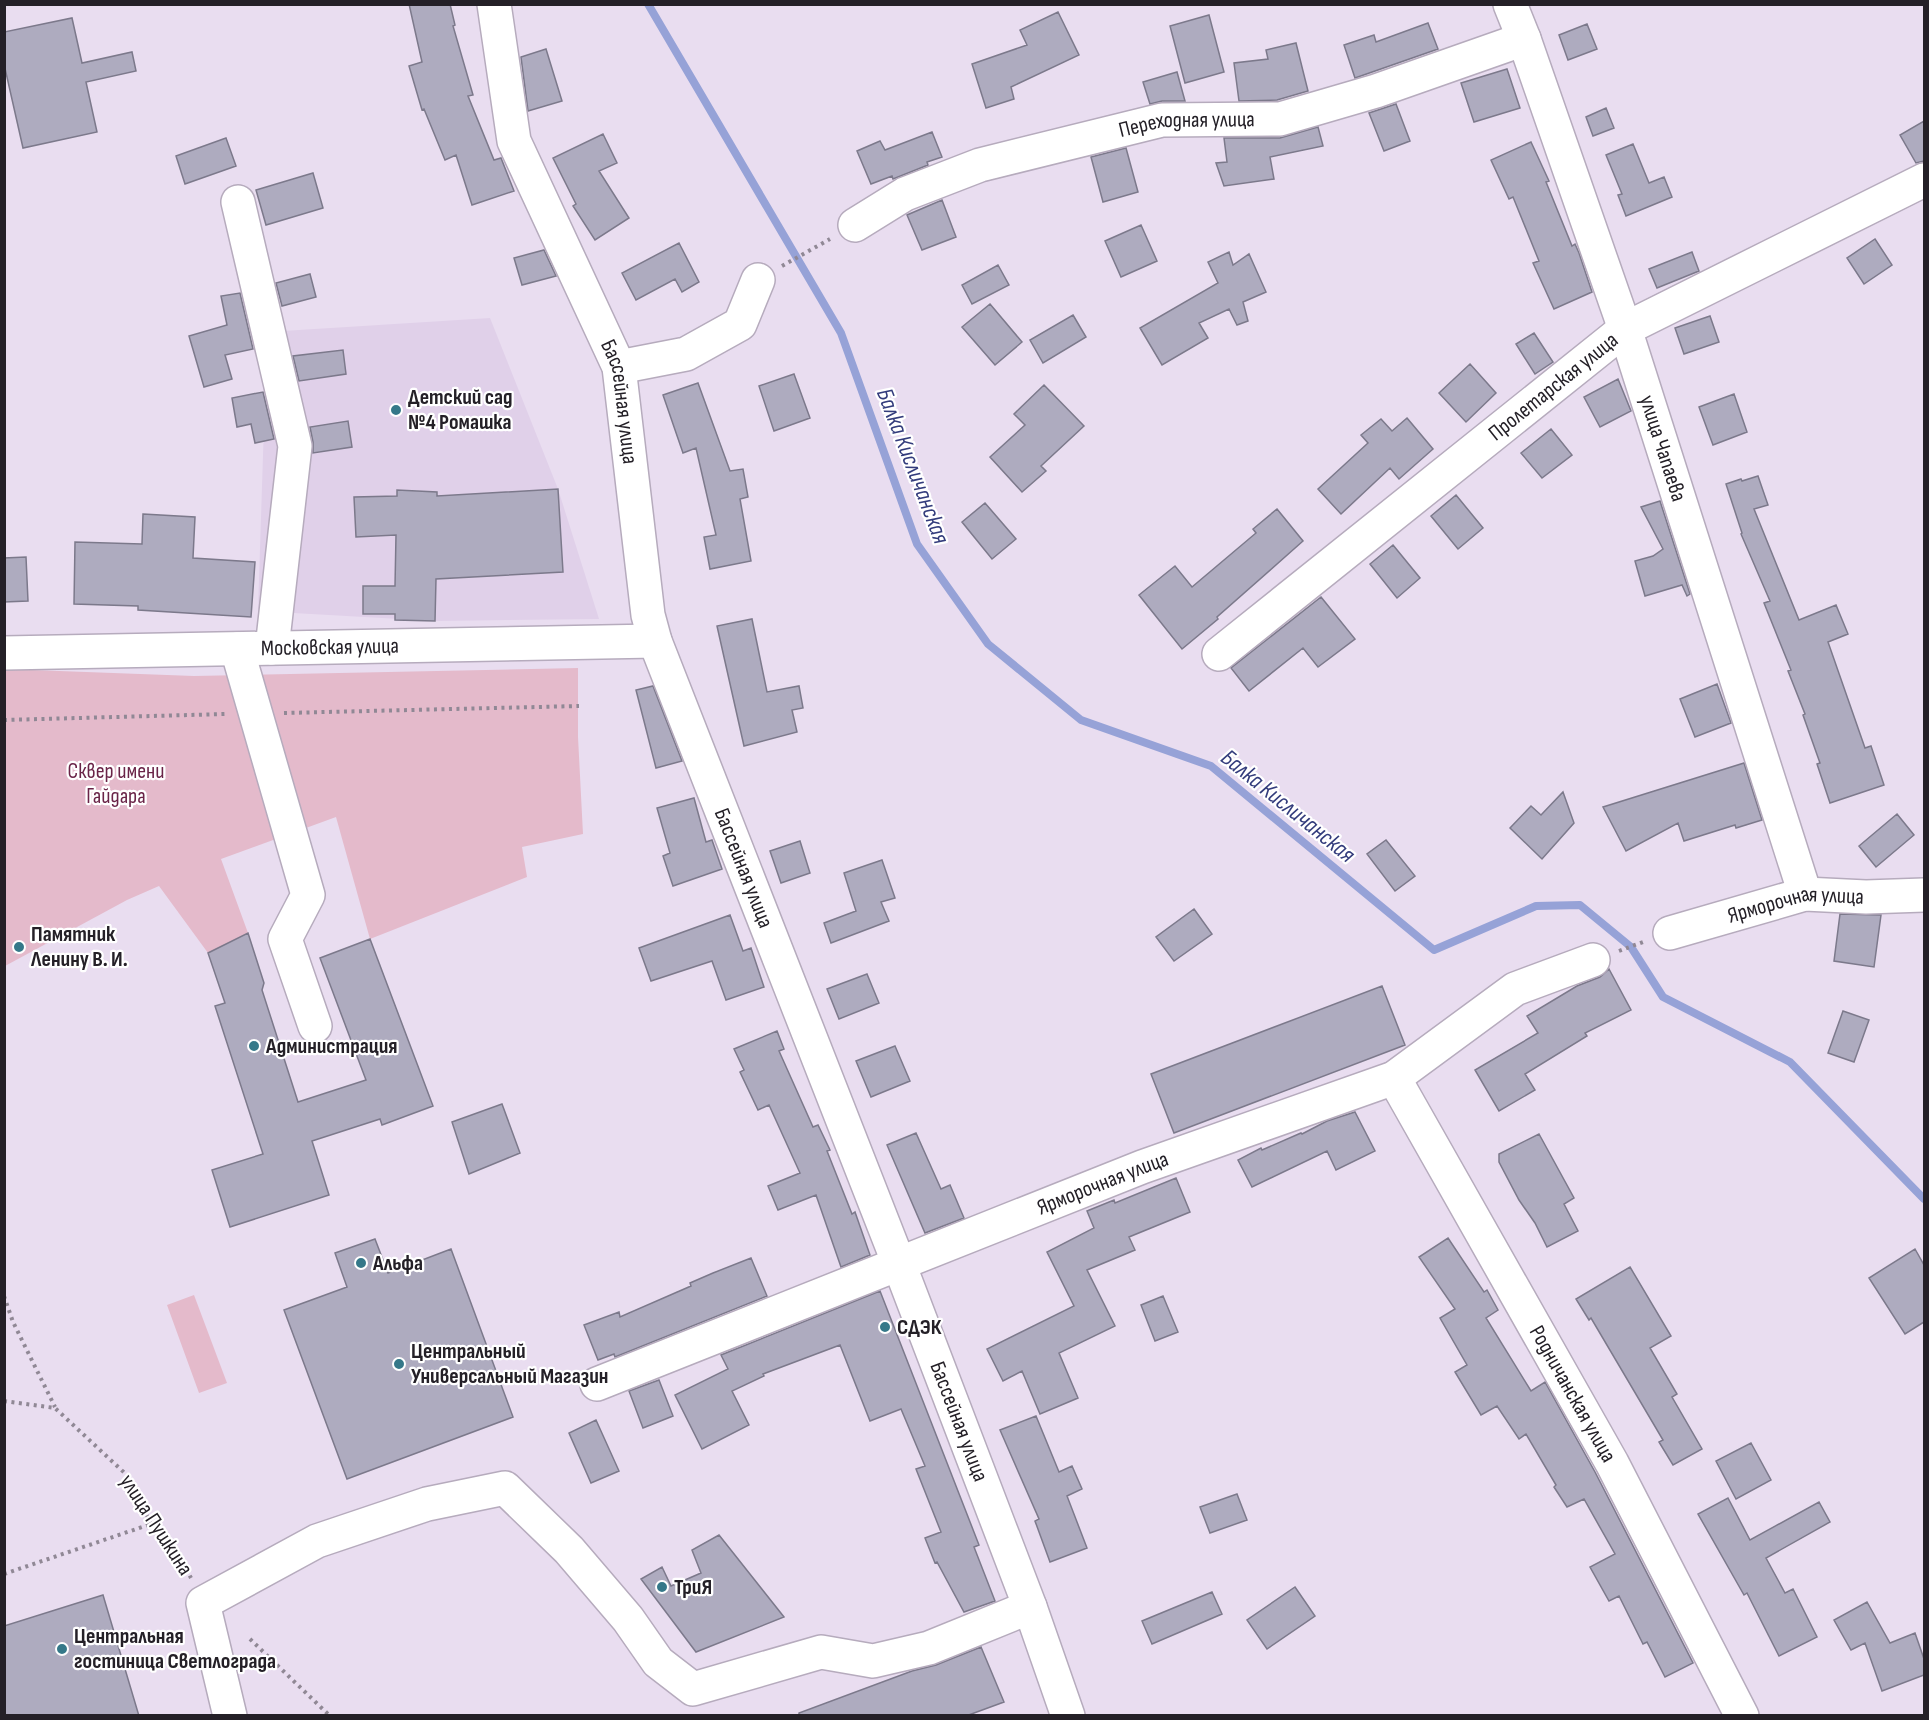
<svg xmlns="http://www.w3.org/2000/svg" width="1929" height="1720" font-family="'Sofia Sans Condensed',sans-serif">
<rect width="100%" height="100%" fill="#e9ddf0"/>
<path fill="#e0d0e9" d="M 490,318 L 558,489 L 599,619 L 435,621 L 258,611 L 267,332 Z"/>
<path fill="#e4bacb" d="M 578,668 L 578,737 L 583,834 L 522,847 L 527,877 L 370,939 L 336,817 L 221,859 L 248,933 L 208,953 L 159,886 L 127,900 L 5,966 L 5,669 L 194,676 Z
M 194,1295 L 227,1383 L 199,1393 L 167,1305 Z"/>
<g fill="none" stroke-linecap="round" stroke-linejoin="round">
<path stroke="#96a2d7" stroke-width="8" d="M 648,4 L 841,333 L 917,544 L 988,644 L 1081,720 L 1211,766 L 1434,950 L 1536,906 L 1580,905 L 1631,947 L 1663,997 L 1790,1062 L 1924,1199"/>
</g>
<path fill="#aeabbf" stroke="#7c798b" stroke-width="1.5" d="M 409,4 L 450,4 L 455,25 L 453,26 L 473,95 L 468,96 L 494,160 L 501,158 L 514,191 L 472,205 L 456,155 L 445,160 L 424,109 L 422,110 L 409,66 L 422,62 Z
M 1058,12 L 1079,55 L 1011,87 L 1014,99 L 986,108 L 972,64 L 1027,45 L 1020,30 Z
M 1209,15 L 1224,72 L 1185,83 L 1170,26 Z
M 72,18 L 82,63 L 132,52 L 136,71 L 86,82 L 97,132 L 23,148 L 4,64 L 4,32 Z
M 1428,23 L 1438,49 L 1355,78 L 1344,45 L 1374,35 L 1376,42 Z
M 1587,24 L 1597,49 L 1568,60 L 1559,35 Z
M 1296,43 L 1308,91 L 1277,100 L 1239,101 L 1234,63 L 1268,59 L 1266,50 Z
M 546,49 L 562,101 L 528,111 L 521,57 Z
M 1507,69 L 1520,108 L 1474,122 L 1461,83 Z
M 1177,72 L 1185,101 L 1162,101 L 1150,104 L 1143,82 Z
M 1396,104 L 1410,141 L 1384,151 L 1369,113 Z
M 1606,108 L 1614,128 L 1593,136 L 1586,117 Z
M 1924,121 L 1924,161 L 1916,163 L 1900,135 Z
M 1318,127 L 1323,146 L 1270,157 L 1274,179 L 1224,186 L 1216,163 L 1227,162 L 1224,138 L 1280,138 Z
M 932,132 L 942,157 L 927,162 L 928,165 L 893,179 L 892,176 L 871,184 L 857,151 L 880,141 L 885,150 Z
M 603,134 L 617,163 L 599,171 L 629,218 L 595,240 L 573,206 L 576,204 L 553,158 Z
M 226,138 L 236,166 L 185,184 L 176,156 Z
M 1531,142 L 1549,181 L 1546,182 L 1572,246 L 1575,244 L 1579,253 L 1592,292 L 1554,309 L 1533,263 L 1539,261 L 1513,197 L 1509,199 L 1491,160 Z
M 1633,144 L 1649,183 L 1664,177 L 1672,197 L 1626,216 L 1618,195 L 1622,194 L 1606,155 Z
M 1126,148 L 1138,192 L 1103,202 L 1091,157 Z
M 313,173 L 323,208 L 266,225 L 256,190 Z
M 942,200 L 956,237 L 922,250 L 907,215 Z
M 1141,225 L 1157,261 L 1121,277 L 1105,241 Z
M 1875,239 L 1892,265 L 1864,284 L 1847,258 Z
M 679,243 L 699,282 L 682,292 L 675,279 L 636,300 L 622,273 Z
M 544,250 L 556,276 L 522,285 L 514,258 Z
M 1229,252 L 1233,265 L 1249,254 L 1266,292 L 1243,302 L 1248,321 L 1237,325 L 1229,309 L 1199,323 L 1208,338 L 1162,365 L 1140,328 L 1218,283 L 1208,262 Z
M 1692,252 L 1699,271 L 1657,288 L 1649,269 Z
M 998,265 L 1009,285 L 972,304 L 962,285 Z
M 310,274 L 316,297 L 282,306 L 276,283 Z
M 240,293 L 253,349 L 225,355 L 232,379 L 204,387 L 189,336 L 227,325 L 221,296 Z
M 990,304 L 1022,342 L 995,365 L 962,327 Z
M 1073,315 L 1086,337 L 1043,363 L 1030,340 Z
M 1710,316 L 1719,342 L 1684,354 L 1675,328 Z
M 1534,333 L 1553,362 L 1535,374 L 1516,344 Z
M 343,350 L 346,374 L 299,381 L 293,356 Z
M 1470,364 L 1496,393 L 1466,422 L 1439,393 Z
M 794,374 L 810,418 L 774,431 L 759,386 Z
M 1618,379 L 1631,411 L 1600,427 L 1584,397 Z
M 698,383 L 730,471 L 743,469 L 748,497 L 740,499 L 751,561 L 710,569 L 704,537 L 716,535 L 696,448 L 683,453 L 663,395 Z
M 1044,385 L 1084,426 L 1041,466 L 1046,471 L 1022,492 L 990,457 L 1025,425 L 1014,414 Z
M 263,392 L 274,439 L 255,443 L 251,424 L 237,427 L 232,398 Z
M 1734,394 L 1747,432 L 1713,445 L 1699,407 Z
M 1407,418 L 1433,449 L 1399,479 L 1390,468 L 1341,514 L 1318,489 L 1368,443 L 1361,435 L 1381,419 L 1392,431 Z
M 348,421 L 352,447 L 313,453 L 313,442 L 310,427 Z
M 1551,429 L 1572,455 L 1542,478 L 1521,453 Z
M 1758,476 L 1768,505 L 1754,509 L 1799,620 L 1836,605 L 1848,634 L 1828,642 L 1865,748 L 1871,746 L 1884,785 L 1830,803 L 1817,764 L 1820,763 L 1803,715 L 1805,714 L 1788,671 L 1791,670 L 1764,603 L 1770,601 L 1741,534 L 1742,533 L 1726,484 L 1741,479 L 1742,481 Z
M 558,489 L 563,572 L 436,579 L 435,621 L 395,620 L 395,614 L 363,614 L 363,586 L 395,586 L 396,535 L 356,537 L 354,497 L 397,496 L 397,490 L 437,492 L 437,496 Z
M 1456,495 L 1483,528 L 1458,549 L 1431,516 Z
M 1660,501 L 1690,594 L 1687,596 L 1682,585 L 1645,596 L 1635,561 L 1653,556 L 1663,549 L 1641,507 Z
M 985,503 L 1016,539 L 992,559 L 962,522 Z
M 1277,509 L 1303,541 L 1217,617 L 1218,619 L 1182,649 L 1139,595 L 1175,566 L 1192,587 L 1256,533 L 1253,529 Z
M 143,514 L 195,517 L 193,558 L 255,562 L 251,617 L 138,610 L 138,606 L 74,604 L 75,542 L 142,544 Z
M 1393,545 L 1420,578 L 1397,598 L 1370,564 Z
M 26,557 L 28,601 L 4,602 L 4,558 Z
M 1321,597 L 1355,639 L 1318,667 L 1303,648 L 1249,691 L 1231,668 Z
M 752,619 L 767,692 L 799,686 L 803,708 L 792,710 L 797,732 L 744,746 L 717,626 Z
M 1717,684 L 1731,723 L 1695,737 L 1680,699 Z
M 653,686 L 682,761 L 656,768 L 636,690 Z
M 1744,763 L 1762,820 L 1736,828 L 1735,825 L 1684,841 L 1678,823 L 1626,851 L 1603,807 Z
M 1563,792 L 1574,823 L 1542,859 L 1510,828 L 1531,806 L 1541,815 Z
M 694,798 L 706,842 L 712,840 L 722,869 L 673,886 L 663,856 L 670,853 L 657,808 Z
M 1897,814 L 1914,835 L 1876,867 L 1859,846 Z
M 1386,840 L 1415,876 L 1395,891 L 1367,854 Z
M 800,841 L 810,873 L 781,883 L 770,851 Z
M 882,860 L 895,898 L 881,902 L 889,921 L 831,943 L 824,923 L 856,911 L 844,873 Z
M 1194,909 L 1212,934 L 1174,961 L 1156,937 Z
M 1840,914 L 1881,915 L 1874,967 L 1834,961 Z
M 730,915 L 743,951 L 751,948 L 764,987 L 726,1000 L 712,961 L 651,981 L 639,948 Z
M 248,933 L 264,983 L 262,990 L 298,1102 L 366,1080 L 320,958 L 370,939 L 433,1106 L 382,1125 L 380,1119 L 312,1141 L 329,1195 L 230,1227 L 212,1170 L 263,1154 L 215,1006 L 225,1003 L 208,953 Z
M 1609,969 L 1631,1010 L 1585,1033 L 1587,1036 L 1525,1074 L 1535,1090 L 1499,1111 L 1475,1070 L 1538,1033 L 1527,1016 L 1577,986 L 1600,977 Z
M 867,974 L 879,1003 L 839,1019 L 827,989 Z
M 1382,986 L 1405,1045 L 1174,1133 L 1151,1074 Z
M 1843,1011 L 1869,1020 L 1854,1062 L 1828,1053 Z
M 777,1031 L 784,1049 L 779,1051 L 813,1127 L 818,1125 L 830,1150 L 827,1151 L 852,1214 L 855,1212 L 870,1255 L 841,1267 L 816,1195 L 778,1210 L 768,1186 L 800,1173 L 769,1105 L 758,1110 L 740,1072 L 744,1070 L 734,1049 Z
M 895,1046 L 910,1081 L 871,1097 L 856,1061 Z
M 502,1104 L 520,1153 L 469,1174 L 452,1122 Z
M 1355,1112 L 1375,1151 L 1336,1170 L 1327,1151 L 1252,1187 L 1238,1160 L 1261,1148 L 1262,1150 L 1301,1133 L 1302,1134 L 1327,1121 Z
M 916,1133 L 941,1189 L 950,1185 L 964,1218 L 925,1233 L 887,1145 Z
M 1539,1134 L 1574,1198 L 1564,1204 L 1578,1231 L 1547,1247 L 1535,1223 L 1519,1200 L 1499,1162 L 1499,1154 Z
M 1176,1178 L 1190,1212 L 1129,1237 L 1135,1250 L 1087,1270 L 1115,1326 L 1059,1353 L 1078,1398 L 1040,1414 L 1022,1371 L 1003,1381 L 987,1349 L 1074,1306 L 1047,1252 L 1094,1228 L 1087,1211 L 1114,1200 L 1115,1203 Z
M 1448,1238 L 1484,1292 L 1487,1290 L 1498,1310 L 1486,1318 L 1531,1391 L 1545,1382 L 1595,1472 L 1693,1663 L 1665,1677 L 1647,1642 L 1643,1644 L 1619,1596 L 1609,1601 L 1590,1567 L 1615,1554 L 1584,1499 L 1567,1507 L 1554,1487 L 1556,1485 L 1526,1434 L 1519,1439 L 1497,1406 L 1481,1415 L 1455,1372 L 1467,1365 L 1440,1318 L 1455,1309 L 1419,1257 Z
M 375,1239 L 388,1273 L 451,1249 L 513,1417 L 347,1479 L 284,1310 L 347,1287 L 335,1253 Z
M 1915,1249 L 1924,1265 L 1924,1322 L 1905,1334 L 1869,1278 Z
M 751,1258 L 767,1296 L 615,1357 L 614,1354 L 598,1360 L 584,1325 L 619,1312 L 620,1317 L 691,1286 L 690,1283 L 713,1273 Z
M 1630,1267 L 1671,1336 L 1650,1348 L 1677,1394 L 1672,1397 L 1702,1449 L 1673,1465 L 1659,1442 L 1663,1440 L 1591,1318 L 1589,1320 L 1576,1299 Z
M 880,1291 L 979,1545 L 974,1547 L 995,1601 L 964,1612 L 937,1562 L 935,1563 L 925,1538 L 941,1532 L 916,1469 L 925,1466 L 901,1409 L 870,1421 L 840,1345 L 763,1374 L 764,1376 L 732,1391 L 749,1425 L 702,1449 L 675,1395 L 728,1369 L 721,1355 Z
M 1163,1296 L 1178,1332 L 1155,1341 L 1141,1305 Z
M 659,1380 L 673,1416 L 643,1428 L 629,1391 Z
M 1036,1416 L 1059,1472 L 1072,1466 L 1082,1489 L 1067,1496 L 1087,1548 L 1050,1562 L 1035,1521 L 1039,1519 L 1000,1430 Z
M 596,1420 L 619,1471 L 591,1483 L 569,1433 Z
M 1751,1443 L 1771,1480 L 1736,1499 L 1716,1461 Z
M 1237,1494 L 1247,1520 L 1210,1533 L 1200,1507 Z
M 1728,1498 L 1750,1540 L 1819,1502 L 1830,1522 L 1766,1558 L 1785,1593 L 1793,1589 L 1817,1637 L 1779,1656 L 1747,1593 L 1744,1595 L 1698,1514 Z
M 719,1535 L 784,1617 L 696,1652 L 641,1579 L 662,1567 L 671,1586 L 701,1573 L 692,1550 Z
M 1295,1587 L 1315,1616 L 1267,1649 L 1247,1620 Z
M 1212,1592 L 1222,1614 L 1152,1644 L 1142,1621 Z
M 103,1595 L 139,1716 L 4,1716 L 4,1626 Z
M 1867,1602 L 1890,1643 L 1915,1633 L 1924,1659 L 1924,1675 L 1882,1691 L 1865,1643 L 1851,1650 L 1834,1620 Z
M 981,1647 L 1004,1702 L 966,1716 L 799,1716 L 799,1713 L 912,1671 L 936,1665 Z"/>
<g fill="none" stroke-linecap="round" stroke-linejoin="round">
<defs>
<g id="minor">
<path id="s1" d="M 494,4 L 514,141 L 619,367 L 648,615 L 655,641 L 899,1264 L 1030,1607 L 1068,1716"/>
<path id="s2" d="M 1510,4 L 1524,39 L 1625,329 L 1805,894"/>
<path d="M 238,202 L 295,446 L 272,648"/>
<path id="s3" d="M 855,225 L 905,194 L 980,165 L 1162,120 L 1280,119 L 1376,91 L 1524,39"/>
<path d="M 619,367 L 686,354 L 740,324 L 758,280"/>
<path d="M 237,649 L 308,895 L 285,939 L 315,1026"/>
<path id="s4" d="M 4,653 L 655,641"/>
<path id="s5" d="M 1219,654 L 1625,329 L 1924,180"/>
<path id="s6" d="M 1670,933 L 1805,894 L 1866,897 L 1924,895"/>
<path id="s7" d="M 1394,1078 L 1612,1463 L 1742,1716"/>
<path id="s8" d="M 597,1384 L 1142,1167 L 1394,1078 L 1515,989 L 1593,960"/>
<path d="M 230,1716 L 203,1603 L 317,1541 L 427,1504 L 505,1488 L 569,1550 L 628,1619 L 658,1662 L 693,1689 L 821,1652 L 873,1661 L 929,1648 L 1030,1607"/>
</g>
</defs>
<use href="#minor" stroke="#b6abbd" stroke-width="36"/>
<path stroke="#908895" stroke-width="4" stroke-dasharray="3 4.5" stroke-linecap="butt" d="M 782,266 L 830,239
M 284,713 L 579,706
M 4,720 L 226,714
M 1619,951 L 1643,942
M 4,1296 L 13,1322 L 55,1407
M 4,1401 L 55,1408 L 130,1478 L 151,1524 L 174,1546 L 191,1578
M 4,1574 L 151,1524
M 250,1639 L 330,1716"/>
<use href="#minor" stroke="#fff" stroke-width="33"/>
</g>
<g fill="#357889" stroke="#fff" stroke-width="2">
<circle cx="396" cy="410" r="6"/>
<circle cx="19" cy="947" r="6"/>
<circle cx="254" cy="1046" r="6"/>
<circle cx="361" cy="1263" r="6"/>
<circle cx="885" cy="1327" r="6"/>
<circle cx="399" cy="1364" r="6"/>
<circle cx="662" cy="1587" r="6"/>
<circle cx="62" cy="1649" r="6"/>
</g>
<g text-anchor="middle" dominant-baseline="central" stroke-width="4.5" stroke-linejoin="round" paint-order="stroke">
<g font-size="22" fill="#242027" stroke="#fff">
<text stroke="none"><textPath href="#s3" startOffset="351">Переходная улица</textPath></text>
<text stroke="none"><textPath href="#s5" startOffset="428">Пролетарская улица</textPath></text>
<text stroke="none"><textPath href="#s1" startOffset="422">Бассейная улица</textPath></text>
<text stroke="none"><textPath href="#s2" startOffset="470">улица Чапаева</textPath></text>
<text stroke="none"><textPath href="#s4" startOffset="326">Московская улица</textPath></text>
<text stroke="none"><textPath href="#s1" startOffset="908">Бассейная улица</textPath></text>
<text stroke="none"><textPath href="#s6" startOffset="130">Ярморочная улица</textPath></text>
<text stroke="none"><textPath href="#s8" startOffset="544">Ярморочная улица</textPath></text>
<text stroke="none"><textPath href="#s7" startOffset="363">Родничанская улица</textPath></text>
<text stroke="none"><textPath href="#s1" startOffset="1502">Бассейная улица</textPath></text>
<text transform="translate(156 1525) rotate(57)">улица Пушкина</text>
</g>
<g font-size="22" font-weight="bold" fill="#242027" stroke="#fff" text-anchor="start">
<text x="408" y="397">Детский сад<tspan x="408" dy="25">№4 Ромашка</tspan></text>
<text x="31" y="934">Памятник<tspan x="31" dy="25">Ленину В. И.</tspan></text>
<text x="266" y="1046">Администрация</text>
<text x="373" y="1263">Альфа</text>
<text x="897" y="1327">СДЭК</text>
<text x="411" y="1351">Центральный<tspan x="411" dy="25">Универсальный Магазин</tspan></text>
<text x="674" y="1587">ТриЯ</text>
<text x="74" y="1636">Центральная<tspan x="74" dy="25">гостиница Светлограда</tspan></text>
</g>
<g font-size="22" fill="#6a2448" stroke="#fff">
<text x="116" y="771">Сквер имени<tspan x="116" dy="25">Гайдара</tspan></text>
</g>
<g font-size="24" font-style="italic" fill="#333c7c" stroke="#fff">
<text transform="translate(913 466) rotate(69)">Балка Кисличанская</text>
<text transform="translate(1288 806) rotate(39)">Балка Кисличанская</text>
</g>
</g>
<rect width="1929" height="1720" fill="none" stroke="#242027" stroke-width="12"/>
</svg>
